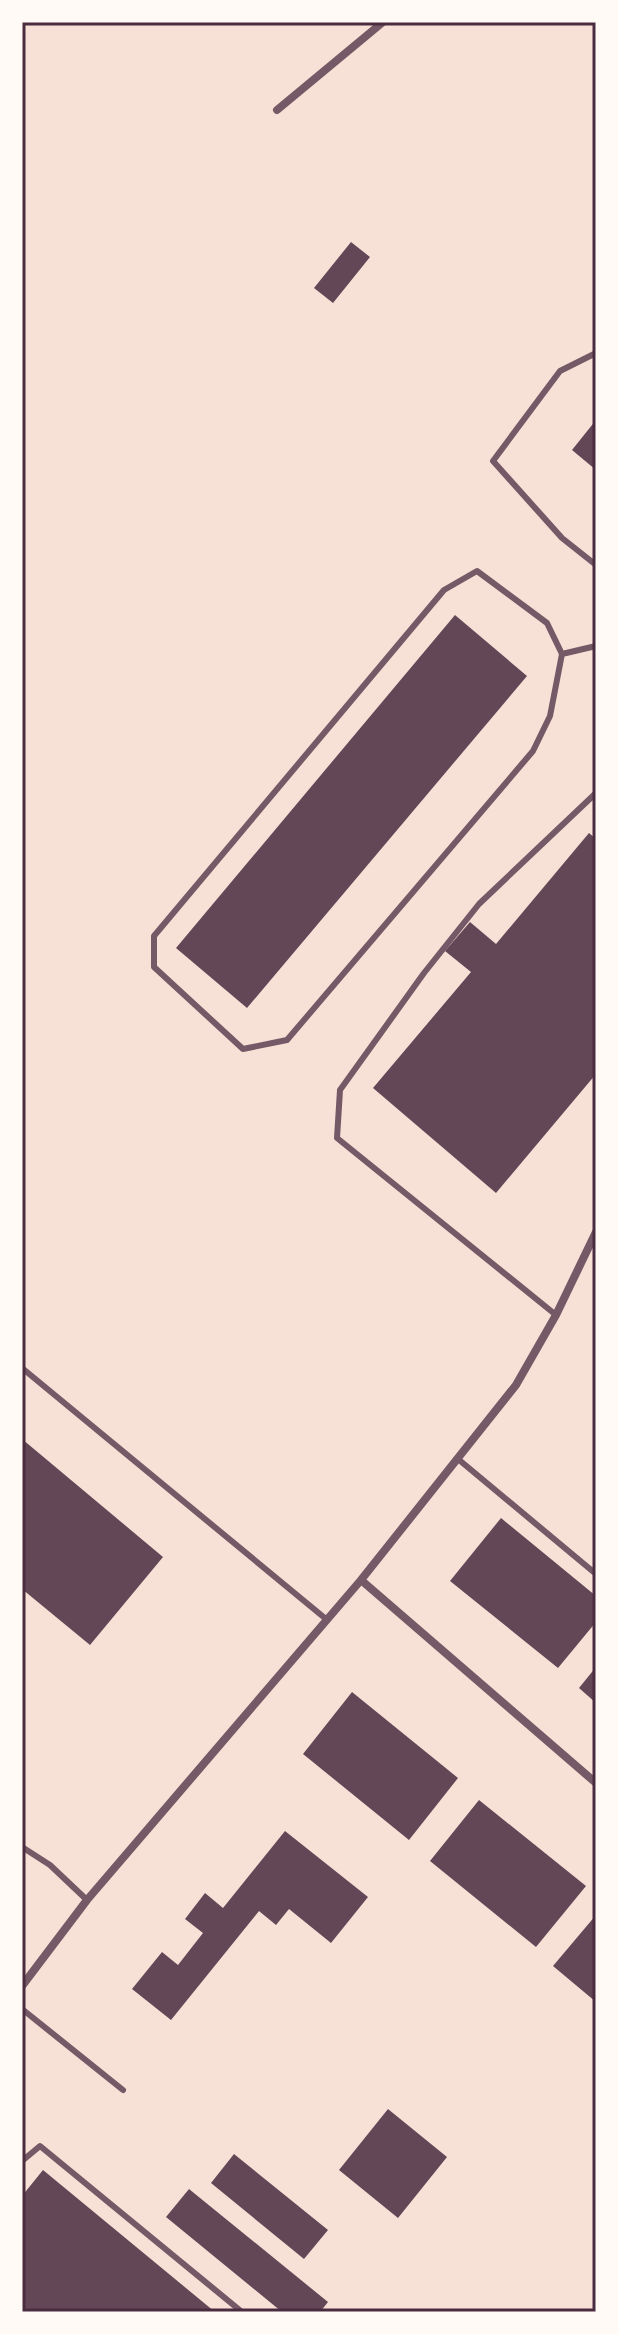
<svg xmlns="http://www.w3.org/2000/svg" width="618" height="2334" font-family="Georgia,serif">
<rect width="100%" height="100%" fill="#f7e1d7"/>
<path fill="#644757" d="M 351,242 L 370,257 L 333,303 L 314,288 Z
M 596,420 L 596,470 L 572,450 Z
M 455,615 L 527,676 L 247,1008 L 176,948 Z
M 589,833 L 596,839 L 596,1074 L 496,1193 L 373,1088 L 471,972 L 445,951 L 470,922 L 496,944 Z
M 22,1439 L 163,1557 L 90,1645 L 22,1589 Z
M 501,1518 L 596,1596 L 596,1622 L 558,1668 L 450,1581 Z
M 596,1667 L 596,1703 L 579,1688 Z
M 352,1692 L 458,1778 L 409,1840 L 303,1754 Z
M 479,1800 L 586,1886 L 536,1947 L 430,1861 Z
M 285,1831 L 368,1897 L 331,1943 L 289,1909 L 276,1925 L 259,1911 L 171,2020 L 132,1989 L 162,1952 L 178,1965 L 203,1933 L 185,1919 L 205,1893 L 223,1908 Z
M 596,1915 L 596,2002 L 553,1966 Z
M 388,2109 L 447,2157 L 398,2218 L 339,2170 Z
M 234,2154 L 328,2230 L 304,2259 L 211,2183 Z
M 43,2170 L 215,2312 L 22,2312 L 22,2196 Z
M 189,2189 L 328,2302 L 320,2312 L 282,2312 L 166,2217 Z"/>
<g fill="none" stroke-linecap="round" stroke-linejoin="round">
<path stroke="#755966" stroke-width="6" d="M 596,353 L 560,371 L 493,461 L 562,538 L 596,565
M 477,571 L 547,623 L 562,654 L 550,716 L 533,751 L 287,1040 L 243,1049 L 154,967 L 154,936 L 444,590 Z
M 562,654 L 596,646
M 556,1315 L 337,1138 L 340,1090 L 424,973 L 479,904 L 596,793
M 22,1368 L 326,1619
M 458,1459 L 596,1574
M 22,1847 L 50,1865 L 87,1900
M 22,2009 L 123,2090
M 22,2161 L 40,2146 L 242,2312"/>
<path stroke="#755966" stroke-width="8" d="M 277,110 L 383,22
M 361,1580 L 596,1783
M 22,1986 L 87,1900 L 361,1580 L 516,1385 L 556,1315 L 596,1232"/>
</g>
<rect width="618" height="2334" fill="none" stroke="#fffaf5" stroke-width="48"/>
<rect x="24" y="24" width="570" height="2286" fill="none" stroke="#4a2c40" stroke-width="3"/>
</svg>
